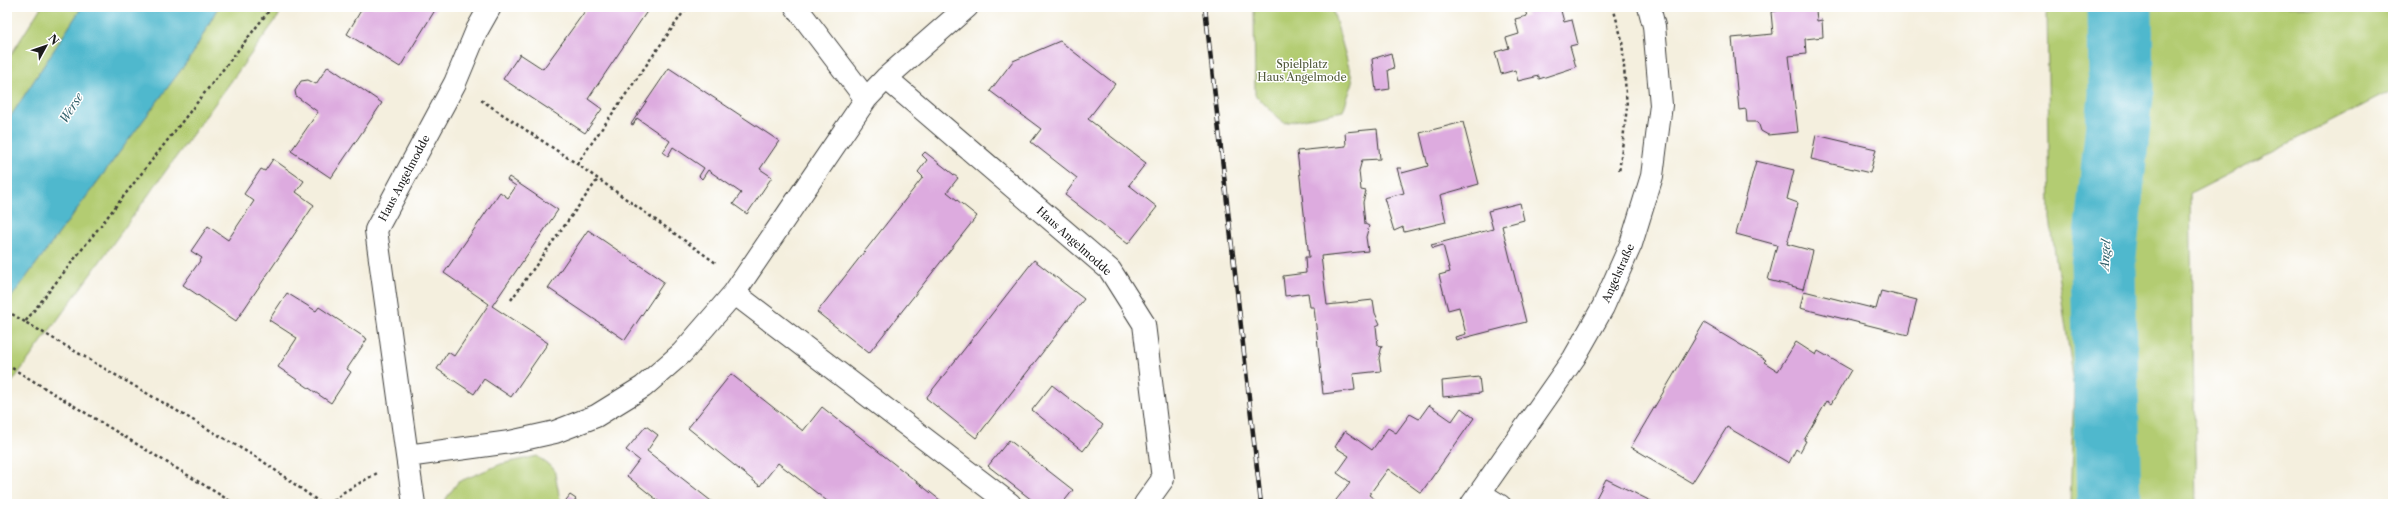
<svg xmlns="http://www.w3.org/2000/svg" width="2400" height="511" font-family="'Libre Caslon Text',serif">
<rect width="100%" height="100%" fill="#fff"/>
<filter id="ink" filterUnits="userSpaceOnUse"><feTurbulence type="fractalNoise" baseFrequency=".025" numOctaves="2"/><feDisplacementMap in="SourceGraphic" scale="8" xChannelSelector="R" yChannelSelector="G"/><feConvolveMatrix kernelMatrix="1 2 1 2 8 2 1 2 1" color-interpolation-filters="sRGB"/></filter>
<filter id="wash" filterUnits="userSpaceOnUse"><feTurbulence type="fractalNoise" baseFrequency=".012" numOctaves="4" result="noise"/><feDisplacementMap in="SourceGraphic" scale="16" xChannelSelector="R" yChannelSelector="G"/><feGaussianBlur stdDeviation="0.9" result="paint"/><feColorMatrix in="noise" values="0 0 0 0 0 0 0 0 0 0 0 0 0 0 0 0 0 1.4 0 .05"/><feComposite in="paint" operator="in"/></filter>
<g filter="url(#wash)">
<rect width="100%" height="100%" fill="#f4efde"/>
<path fill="#b3cc72" stroke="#687447" d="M 41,7 L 82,7 L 7,122 L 7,61 Z
M 218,7 L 282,7 L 278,17 L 7,389 L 7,303 L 192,55 Z
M 1254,7 L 1332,7 L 1353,82 L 1343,111 L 1284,123 L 1255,95 Z
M 2047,7 L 2393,7 L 2393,90 L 2190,194 L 2196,504 L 2070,504 L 2074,384 L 2050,219 Z
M 537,456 L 554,469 L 561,504 L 442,504 L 458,482 L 501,464 Z"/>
<path fill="#4fb8cd" stroke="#366a74" d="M 82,7 L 218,7 L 192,55 L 7,303 L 7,122 Z"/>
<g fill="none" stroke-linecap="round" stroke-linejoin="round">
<path stroke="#4fb8cd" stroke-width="65" d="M 2109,504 L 2103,266 L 2121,96 L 2120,7"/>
</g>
<g id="blocks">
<path fill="#ddabdf" d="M 363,7 L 437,7 L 400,67 L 347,34 Z
M 588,7 L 650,7 L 588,99 L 602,109 L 585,133 L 503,79 L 520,54 L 543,69 Z
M 1524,7 L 1560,7 L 1564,22 L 1572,20 L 1578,44 L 1570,46 L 1576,67 L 1539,79 L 1539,76 L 1518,81 L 1515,70 L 1501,74 L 1495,52 L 1509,48 L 1506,38 L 1519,34 L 1515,19 L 1527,16 Z
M 1794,7 L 1806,7 L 1816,11 L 1817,21 L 1822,20 L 1823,37 L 1805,39 L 1806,54 L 1789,56 L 1798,132 L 1768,135 L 1761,131 L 1758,122 L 1747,122 L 1746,109 L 1739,110 L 1732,38 L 1773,34 L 1771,12 Z
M 1060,41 L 1115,84 L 1088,119 L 1146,163 L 1129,185 L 1157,207 L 1128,244 L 1065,195 L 1077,178 L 1031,142 L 1041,129 L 990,91 L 1013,61 Z
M 1391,53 L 1394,68 L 1388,70 L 1390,89 L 1376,91 L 1372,59 Z
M 328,66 L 382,103 L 331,178 L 291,151 L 318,112 L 296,96 L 295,91 L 301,81 L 308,80 L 316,84 Z
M 669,68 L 779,141 L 760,169 L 772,177 L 747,214 L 733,204 L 741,193 L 708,170 L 702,179 L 699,176 L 704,168 L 673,147 L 668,156 L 663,152 L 670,141 L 637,118 L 633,125 L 631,124 Z
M 1463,122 L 1479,184 L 1440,195 L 1446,222 L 1404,232 L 1403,227 L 1394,231 L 1384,198 L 1404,193 L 1397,168 L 1401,168 L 1402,173 L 1428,166 L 1420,133 Z
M 1377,129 L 1380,159 L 1362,160 L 1359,171 L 1361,190 L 1366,191 L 1363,202 L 1365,224 L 1369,226 L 1366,237 L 1368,251 L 1321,256 L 1327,305 L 1373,300 L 1375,313 L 1380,324 L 1376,326 L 1378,345 L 1382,346 L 1379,358 L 1381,371 L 1353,374 L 1355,390 L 1323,394 L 1314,307 L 1310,307 L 1308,293 L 1285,296 L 1283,276 L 1306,273 L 1305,257 L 1309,257 L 1297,151 L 1346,146 L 1345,132 Z
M 1816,135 L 1876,149 L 1870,173 L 1811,159 Z
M 925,152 L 958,178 L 947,192 L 977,216 L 869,353 L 817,312 L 923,177 L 918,172 L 927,160 L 922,155 Z
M 273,159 L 304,181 L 296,192 L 314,205 L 236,321 L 183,285 L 202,258 L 191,251 L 208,226 L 228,240 L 254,201 L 244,194 L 261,169 L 265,171 Z
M 1756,161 L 1794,170 L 1787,199 L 1798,203 L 1787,244 L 1813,251 L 1803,289 L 1768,280 L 1777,245 L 1736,234 Z
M 509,177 L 558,210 L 492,306 L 548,343 L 511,397 L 484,379 L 474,394 L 437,369 L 448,352 L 454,356 L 489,304 L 444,273 L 500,192 L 508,198 L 516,186 L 507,180 Z
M 1520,203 L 1524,220 L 1502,226 L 1526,322 L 1456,340 L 1455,337 L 1466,334 L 1459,307 L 1448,310 L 1439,275 L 1450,272 L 1443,245 L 1433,248 L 1431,245 L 1493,229 L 1488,211 Z
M 588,230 L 664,282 L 625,340 L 548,288 Z
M 1034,260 L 1084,299 L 976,438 L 926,398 Z
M 1804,291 L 1876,309 L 1881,291 L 1917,300 L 1908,335 L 1800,308 Z
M 287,293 L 316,311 L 319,307 L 367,339 L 347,369 L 351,372 L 331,403 L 278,367 L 297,338 L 269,320 Z
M 1704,323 L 1766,360 L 1764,362 L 1778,371 L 1796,342 L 1816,355 L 1818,351 L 1851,370 L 1831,404 L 1827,401 L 1804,440 L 1806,441 L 1800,452 L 1796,449 L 1789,463 L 1727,427 L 1692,483 L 1631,447 Z
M 731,374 L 803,431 L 822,407 L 945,504 L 831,504 L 778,463 L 760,486 L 688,428 Z
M 1479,377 L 1481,393 L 1443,397 L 1442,381 Z
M 1052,385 L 1103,425 L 1083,451 L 1032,410 Z
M 1429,405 L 1452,421 L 1461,408 L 1474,418 L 1421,493 L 1388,469 L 1369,495 L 1381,504 L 1333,504 L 1350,482 L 1337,473 L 1349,456 L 1335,447 L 1345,431 L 1372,450 L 1388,428 L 1396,433 L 1410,414 L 1419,419 Z
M 646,426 L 658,435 L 647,451 L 715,504 L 662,504 L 627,476 L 639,460 L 626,450 Z
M 1009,440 L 1073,490 L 1062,504 L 1037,504 L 988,466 Z
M 1606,479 L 1657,504 L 1593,504 Z
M 570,495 L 576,499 L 573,504 L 563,504 Z"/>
</g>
</g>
<g filter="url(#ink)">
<use href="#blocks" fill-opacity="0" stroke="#3c3c39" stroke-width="1"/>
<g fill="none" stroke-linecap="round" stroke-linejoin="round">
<defs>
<path id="lane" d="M 1481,491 L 1502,504"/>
<path id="street" d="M 796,7 L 866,99
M 886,78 L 1110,270 L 1144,324 L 1163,479 L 1145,504
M 734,293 L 1010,504
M 407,456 L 376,230 L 455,83 L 477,30 L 490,7
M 414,504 L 407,456 L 510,442 L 555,432 L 596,416 L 643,387 L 682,353 L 734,293 L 866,99 L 886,78 L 967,7"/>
<path id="secondary" d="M 1472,504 L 1574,358 L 1603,307 L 1631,244 L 1652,176 L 1661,105 L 1654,26 L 1649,7"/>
</defs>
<use href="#lane" stroke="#3c3c39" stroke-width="19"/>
<use href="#street" stroke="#3c3c39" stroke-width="24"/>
<use href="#secondary" stroke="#3c3c39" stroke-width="24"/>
<path stroke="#3c3c39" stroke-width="2.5" stroke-dasharray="3 3" stroke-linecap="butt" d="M 272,7 L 25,322 L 261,460 L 322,504
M 1613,7 L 1622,40 L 1627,107 L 1619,173
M 481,100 L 577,164 L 716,263
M 577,164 L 687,7
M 511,300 L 598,179
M 7,311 L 25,322
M 7,365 L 235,504
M 329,504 L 344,492 L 379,472"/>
<use href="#lane" stroke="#fff" stroke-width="17"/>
<use href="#street" stroke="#fff" stroke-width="22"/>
<use href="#secondary" stroke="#fff" stroke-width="22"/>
<defs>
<path id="rail" d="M 1205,7 L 1261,504"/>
</defs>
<use href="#rail" stroke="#1c1c1c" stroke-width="4.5"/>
<use href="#rail" stroke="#fff" stroke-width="3" stroke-dasharray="9" stroke-linecap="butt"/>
</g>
</g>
<g text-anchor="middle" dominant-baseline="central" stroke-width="3" stroke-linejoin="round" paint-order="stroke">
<g font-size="11" fill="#515a3a" stroke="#fff">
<text x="1302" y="64">Spielplatz<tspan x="1302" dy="13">Haus Angelmode</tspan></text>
</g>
<g font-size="11" fill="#1c1c1c" stroke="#fff">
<text transform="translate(404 178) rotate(-62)">Haus Angelmodde</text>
<text transform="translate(1074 241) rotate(42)">Haus Angelmodde</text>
<text transform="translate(1618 273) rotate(-66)">Angelstraße</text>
</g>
<g font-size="12" font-style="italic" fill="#33626c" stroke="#fff">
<text transform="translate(71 108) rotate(-58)">Werse</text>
<text transform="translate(2105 255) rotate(-86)">Angel</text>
</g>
</g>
<rect width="2400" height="511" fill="none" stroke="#fff" stroke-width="24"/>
<g transform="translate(46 46) rotate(50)" stroke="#ffffff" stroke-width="3" paint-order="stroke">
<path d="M0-3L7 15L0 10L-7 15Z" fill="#1c1c1c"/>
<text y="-6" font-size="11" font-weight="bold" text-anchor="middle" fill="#1c1c1c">N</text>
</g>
</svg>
